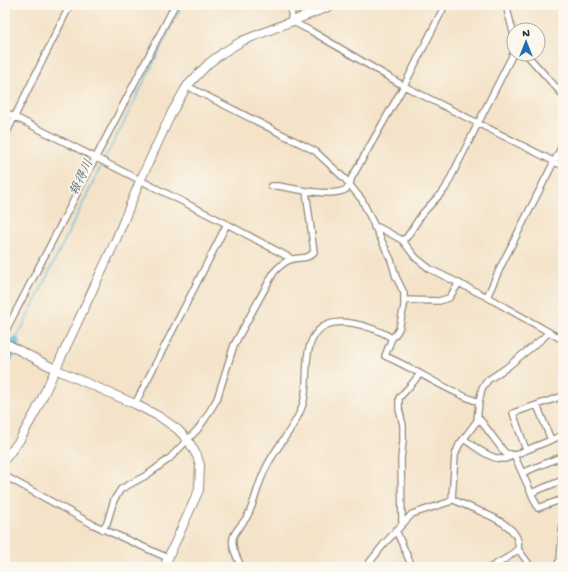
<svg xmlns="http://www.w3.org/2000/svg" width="568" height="572" font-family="'Gochi Hand','Klee One',sans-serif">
<rect width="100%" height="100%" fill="#fbf7ec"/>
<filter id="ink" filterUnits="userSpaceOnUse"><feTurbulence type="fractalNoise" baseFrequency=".025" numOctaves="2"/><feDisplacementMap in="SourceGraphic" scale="8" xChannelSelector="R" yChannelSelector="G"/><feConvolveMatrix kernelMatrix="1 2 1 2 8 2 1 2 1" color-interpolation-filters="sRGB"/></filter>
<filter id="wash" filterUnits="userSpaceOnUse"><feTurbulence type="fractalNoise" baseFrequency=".012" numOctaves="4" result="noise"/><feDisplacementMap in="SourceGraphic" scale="16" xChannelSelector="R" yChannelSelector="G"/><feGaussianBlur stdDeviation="0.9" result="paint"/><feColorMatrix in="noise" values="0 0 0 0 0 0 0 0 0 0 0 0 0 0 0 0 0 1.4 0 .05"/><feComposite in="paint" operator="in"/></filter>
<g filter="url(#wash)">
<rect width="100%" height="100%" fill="#f4e3c9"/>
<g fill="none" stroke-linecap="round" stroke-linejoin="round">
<path stroke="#5abad8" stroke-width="1.5" d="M 104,160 L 125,120 L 182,5
M 5,337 L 15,342 L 102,164"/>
<path stroke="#5abad8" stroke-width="10" d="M 5,363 L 15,342"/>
</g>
</g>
<g filter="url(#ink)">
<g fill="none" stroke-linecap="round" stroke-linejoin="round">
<defs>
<path id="street" d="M 292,5 L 291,21 L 311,31 L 404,86 L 563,166
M 506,5 L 514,36
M 526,54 L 563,95
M 187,86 L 315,151 L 345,179 L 362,200 L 391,260 L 396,277 L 404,293 L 404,306 L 399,329 L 395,335 L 392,338 L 385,356 C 418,370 444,390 479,402
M 5,112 L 227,224 L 292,259
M 5,136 L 70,5
M 271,186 L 278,186 L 306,191
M 374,227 L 378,227 L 402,240 L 416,258 L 430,269 L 487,297 L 563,340
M 402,240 L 407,237 L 422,214 L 445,189 L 514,52
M 487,297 L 501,266 L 563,144
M 404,300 L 439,301 L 449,298 L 459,283
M 5,332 L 175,5
M 560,338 L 563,332
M 135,404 L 227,224
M 537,405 L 551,440
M 478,417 L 505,453 L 514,455 L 538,508 L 563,499
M 464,439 C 475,447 491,460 505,459 L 563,435
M 526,450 L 513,413 L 560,397 L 563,402
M 522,473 L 563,456
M 5,476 L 92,524 L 168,558
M 531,493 L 563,480
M 452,499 C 469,509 524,522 518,549 L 507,558 L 491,567
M 402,523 L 401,459 L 403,441 L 403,425 L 399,409 L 399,398 L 410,386 L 420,374
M 102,529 L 107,523 L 114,500 L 121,489 L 147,475 L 169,459 L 198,429 L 205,419 L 217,399 L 234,345 L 274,272 C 279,267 285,260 293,259 C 302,257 307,260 314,252 L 306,191 C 316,192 344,197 350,185 C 350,185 351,179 351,179 L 404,86 L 445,5
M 396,530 L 412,567
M 518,549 L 531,567
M 241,567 C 238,558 231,549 233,538 C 235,530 244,523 248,515 C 255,501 258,484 265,470 C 275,447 294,430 302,407 C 311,384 300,350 318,331 C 334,313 374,327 392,338
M 366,567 L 384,544 L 412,514 L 449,502 L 452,499 L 455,455 L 459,445 L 477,421 L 479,402 L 482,388 L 488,380 L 506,368 L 543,338 L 549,332
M 556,567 L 560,560 L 563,521"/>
<path id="secondary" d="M 5,343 L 55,369 L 135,404 L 160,417 L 177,429 L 188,440 L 197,456 L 200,465 L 199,490 L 164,567
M 5,459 L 19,441 L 36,411 L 115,242 L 140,181 L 172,112 L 187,86 L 209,63 L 224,52 L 242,41 L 333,5"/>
</defs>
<use href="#street" stroke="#90877a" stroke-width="8"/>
<use href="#secondary" stroke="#90877a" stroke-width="10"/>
<use href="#street" stroke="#fff" stroke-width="5.5"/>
<use href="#secondary" stroke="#fff" stroke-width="8"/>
</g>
</g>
<g text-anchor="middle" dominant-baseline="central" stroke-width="3" stroke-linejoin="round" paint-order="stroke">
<g font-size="13" font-style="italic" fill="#3b5d68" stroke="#fbf7ec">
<text transform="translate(82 178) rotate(-64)">報得川</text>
</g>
</g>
<rect width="568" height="572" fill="none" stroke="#fbf7ec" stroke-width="20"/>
<g transform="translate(526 42)"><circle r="19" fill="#fbf7ec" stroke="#a8a59f"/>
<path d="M0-3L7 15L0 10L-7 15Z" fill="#1f6fb2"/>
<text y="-6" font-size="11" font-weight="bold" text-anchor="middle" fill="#2b2b2b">N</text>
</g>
</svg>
